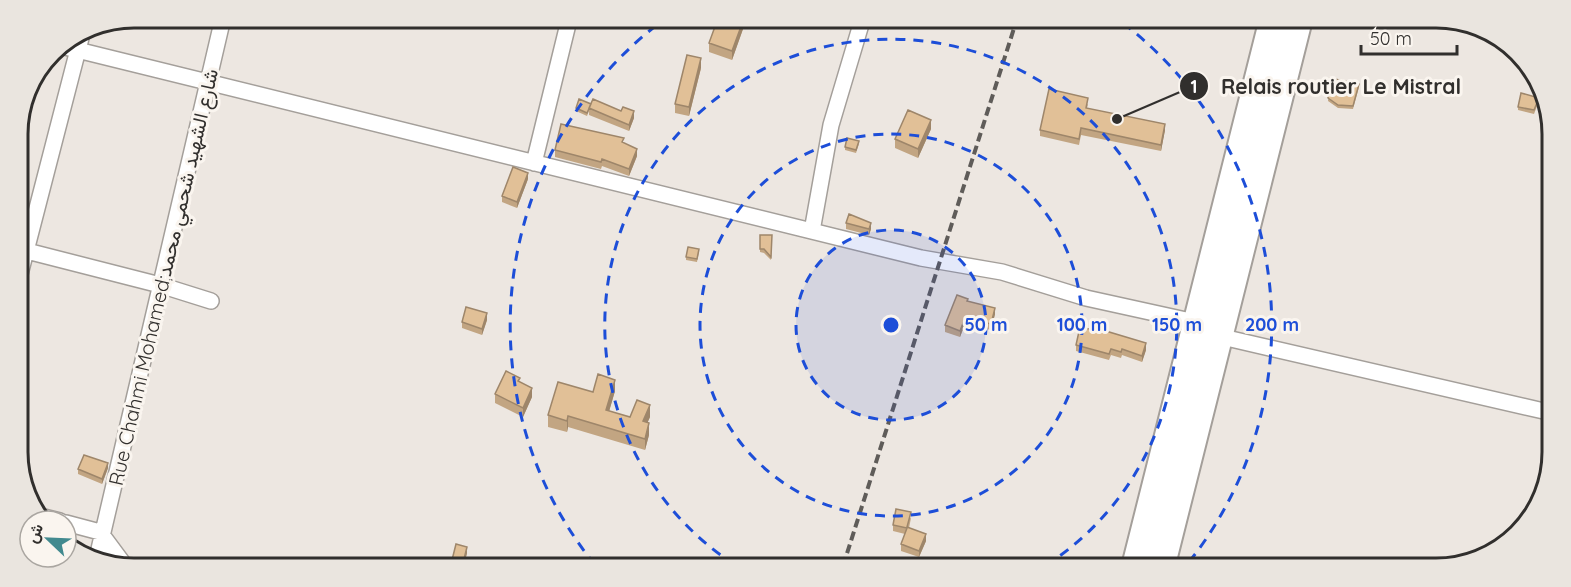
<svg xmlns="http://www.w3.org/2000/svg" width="1571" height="587" font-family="Quicksand,Vazirmatn,sans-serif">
<rect width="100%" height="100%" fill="#ede7e1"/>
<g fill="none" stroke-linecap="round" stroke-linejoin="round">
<defs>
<path id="street" d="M 61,46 L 921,258 L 1002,272 L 1086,298 L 1186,320
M 534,163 L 569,20
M 812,231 L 831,125 L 862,21
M 19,249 L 160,285 L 211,301
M 19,278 L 81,38
M 1218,336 L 1548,412
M 40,516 L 60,521
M 66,523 L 100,532 L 123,563
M 96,562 L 223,18"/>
<path id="highway" d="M 1136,567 L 1273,23
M 1160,568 L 1297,23"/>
</defs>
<use href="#street" stroke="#a49f9a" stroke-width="18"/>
<use href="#highway" stroke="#a49f9a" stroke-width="32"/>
<use href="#street" stroke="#fff" stroke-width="15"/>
<use href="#highway" stroke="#fff" stroke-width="28"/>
<path stroke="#5f5c59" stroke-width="4" stroke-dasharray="9 4.5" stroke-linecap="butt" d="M 843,566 L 1016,22"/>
</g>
<path fill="#c2a582" d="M 743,29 L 732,60 L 709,52 L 709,43 Z
M 701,68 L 689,116 L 675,113 L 675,104 Z
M 1330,78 L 1359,87 L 1353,109 L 1338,108 L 1328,101 Z
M 1539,101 L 1534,114 L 1518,110 L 1518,107 Z
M 591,104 L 634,118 L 629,131 L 589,115 L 589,111 L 587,116 L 576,111 L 576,108 Z
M 1088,104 L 1087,108 L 1165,130 L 1161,151 L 1081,135 L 1079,145 L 1040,136 L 1040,130 Z
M 931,129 L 918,158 L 895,148 L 895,139 Z
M 624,143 L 637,156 L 629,176 L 602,166 L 601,169 L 555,157 L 555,150 Z
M 859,144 L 856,153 L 845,150 L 845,147 Z
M 528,179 L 517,208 L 502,202 L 502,196 Z
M 846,223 L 871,229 L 869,235 L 846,229 Z
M 760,235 L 772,235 L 771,260 L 764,253 L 760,252 Z
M 699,252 L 697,262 L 686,260 L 686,257 Z
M 968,302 L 995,314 L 991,330 L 965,324 L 960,337 L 945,332 L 945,325 Z
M 487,320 L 482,335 L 462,328 L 462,322 Z
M 1076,345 L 1146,350 L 1142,362 L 1122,355 L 1121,358 L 1111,355 L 1109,360 L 1076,351 Z
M 520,382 L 532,397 L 523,417 L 495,403 L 495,394 Z
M 615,391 L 609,411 L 630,417 L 650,417 L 647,423 L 649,435 L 645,450 L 568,427 L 567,432 L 548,427 L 548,415 L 593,392 Z
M 108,468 L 102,484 L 78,474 L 78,469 Z
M 911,518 L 909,528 L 926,541 L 919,557 L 901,551 L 901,544 L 905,534 L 893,531 L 893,525 Z
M 467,553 L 464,565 L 452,564 L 452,560 Z"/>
<path fill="#9e866a" d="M 743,21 L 743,29 L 732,60 L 732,51 Z
M 701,58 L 701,68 L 689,116 L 689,107 Z
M 634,111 L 634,118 L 629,131 L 629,125 Z
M 931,120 L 931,129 L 918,158 L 918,149 Z
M 1165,124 L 1165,130 L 1161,151 L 1161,145 Z
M 637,149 L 637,156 L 629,176 L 629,169 Z
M 528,173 L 528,179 L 517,208 L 517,202 Z
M 871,223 L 871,229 L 869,235 L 869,229 Z
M 995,308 L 995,314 L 991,330 L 991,324 Z
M 487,313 L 487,320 L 482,335 L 482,329 Z
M 965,318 L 965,324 L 960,337 L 960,331 Z
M 1146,343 L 1146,350 L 1142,362 L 1142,356 Z
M 615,380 L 615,391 L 606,422 L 606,410 Z
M 532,388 L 532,397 L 523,417 L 523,408 Z
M 650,405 L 650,417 L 643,433 L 643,421 Z
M 568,416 L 568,427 L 567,432 L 567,421 Z
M 649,423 L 649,435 L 645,450 L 645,439 Z
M 108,463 L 108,468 L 102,484 L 102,479 Z
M 926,534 L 926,541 L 919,557 L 919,551 Z
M 467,547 L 467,553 L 464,565 L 463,565 Z"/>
<path fill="#e1c097" stroke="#9e866a" stroke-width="1.5" d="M 717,21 L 743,21 L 732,51 L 709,43 Z
M 687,55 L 701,58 L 689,107 L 675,104 Z
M 1330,78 L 1359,84 L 1353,106 L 1338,105 L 1328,98 Z
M 1049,89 L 1088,98 L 1086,108 L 1165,124 L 1161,145 L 1081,128 L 1079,139 L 1040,130 Z
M 1521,93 L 1539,98 L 1534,110 L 1518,107 Z
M 579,99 L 591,104 L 587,113 L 576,108 Z
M 593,99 L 621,111 L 623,107 L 634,111 L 629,125 L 589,108 Z
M 908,110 L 931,120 L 918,149 L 895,139 Z
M 561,124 L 624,138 L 622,142 L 637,149 L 629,169 L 602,159 L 601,162 L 555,150 Z
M 847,138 L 859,141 L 856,150 L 845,147 Z
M 513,167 L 528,173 L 517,202 L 502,196 Z
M 849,214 L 871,223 L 869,229 L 846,223 Z
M 760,235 L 772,235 L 771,257 L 764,249 L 760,249 Z
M 688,247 L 699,249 L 697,259 L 686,257 Z
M 957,295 L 968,299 L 967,301 L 995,308 L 991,324 L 965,318 L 960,331 L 945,325 Z
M 466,307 L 487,313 L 482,329 L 462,322 Z
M 1080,327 L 1098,331 L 1099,329 L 1146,343 L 1142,356 L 1122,349 L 1121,352 L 1111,349 L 1109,354 L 1076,345 Z
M 506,371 L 520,378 L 518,381 L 532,388 L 523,408 L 495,394 Z
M 598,374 L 615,380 L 606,410 L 630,417 L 637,400 L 650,405 L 643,421 L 649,423 L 645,439 L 568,416 L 567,421 L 548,415 L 558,382 L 593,392 Z
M 84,455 L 108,463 L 102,479 L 78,469 Z
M 896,509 L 911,512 L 907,527 L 926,534 L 919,551 L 901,544 L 907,528 L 893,525 Z
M 456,544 L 467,547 L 463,563 L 452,560 Z"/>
<circle cx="891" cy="325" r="95" fill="#1d4ed8" fill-opacity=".12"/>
<g fill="none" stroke="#1d4ed8" stroke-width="3" stroke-dasharray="10 8">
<circle cx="891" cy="325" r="95"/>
<circle cx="891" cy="325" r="191"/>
<path d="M735 565A286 286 0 1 1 1045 566"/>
<path d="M595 565A381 381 0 0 1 662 21M1123 23A381 381 0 0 1 1185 567"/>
</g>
<g text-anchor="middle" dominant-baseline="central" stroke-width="6" stroke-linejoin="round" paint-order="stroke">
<g font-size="20" fill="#312f2d" stroke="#faf5ef">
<text transform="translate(163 277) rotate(-77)">Rue Chahmi Mohamed;شارع الشهيد شحمي محمد</text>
</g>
</g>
<path d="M0 0H1571V587H0ZM134 28H1436A106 106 0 0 1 1542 134V452A106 106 0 0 1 1436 558H134A106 106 0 0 1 28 452V134A106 106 0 0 1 134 28Z" fill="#eae5df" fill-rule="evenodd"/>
<path fill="none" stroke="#312f2d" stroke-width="3" d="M134 28H1436A106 106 0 0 1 1542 134V452A106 106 0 0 1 1436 558H134A106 106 0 0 1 28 452V134A106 106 0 0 1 134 28Z"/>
<circle cx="891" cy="325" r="9" fill="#1d4ed8" stroke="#faf5ef" stroke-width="3"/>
<g font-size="18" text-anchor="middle" font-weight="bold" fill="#1d4ed8" stroke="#faf5ef" stroke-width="6" stroke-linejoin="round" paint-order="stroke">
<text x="986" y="331">50 m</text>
<text x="1082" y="331">100 m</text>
<text x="1177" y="331">150 m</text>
<text x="1272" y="331">200 m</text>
</g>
<path fill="none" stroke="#312f2d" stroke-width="2" d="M1117 119L1194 86"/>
<g fill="#312f2d" stroke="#faf5ef" stroke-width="2">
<circle cx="1117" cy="119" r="6"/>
<circle cx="1194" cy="86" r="15"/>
</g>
<g font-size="18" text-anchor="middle" font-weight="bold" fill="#fff">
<text x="1194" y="93">1</text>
</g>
<g font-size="21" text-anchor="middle" font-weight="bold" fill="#312f2d" stroke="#faf5ef" stroke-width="6" stroke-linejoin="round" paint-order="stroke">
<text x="1341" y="94">Relais routier Le Mistral</text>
</g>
<g transform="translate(48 539) rotate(293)"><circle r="28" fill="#faf5ef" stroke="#aaa6a1" stroke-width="1.5"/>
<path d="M0-4.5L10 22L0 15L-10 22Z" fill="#428a8f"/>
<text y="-9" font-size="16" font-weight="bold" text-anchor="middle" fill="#312f2d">ش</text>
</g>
<path d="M1361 45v9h96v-9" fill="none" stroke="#312f2d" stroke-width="3"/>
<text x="1370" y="45" font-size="18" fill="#312f2d" stroke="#faf5ef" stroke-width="4.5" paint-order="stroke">50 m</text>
</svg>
